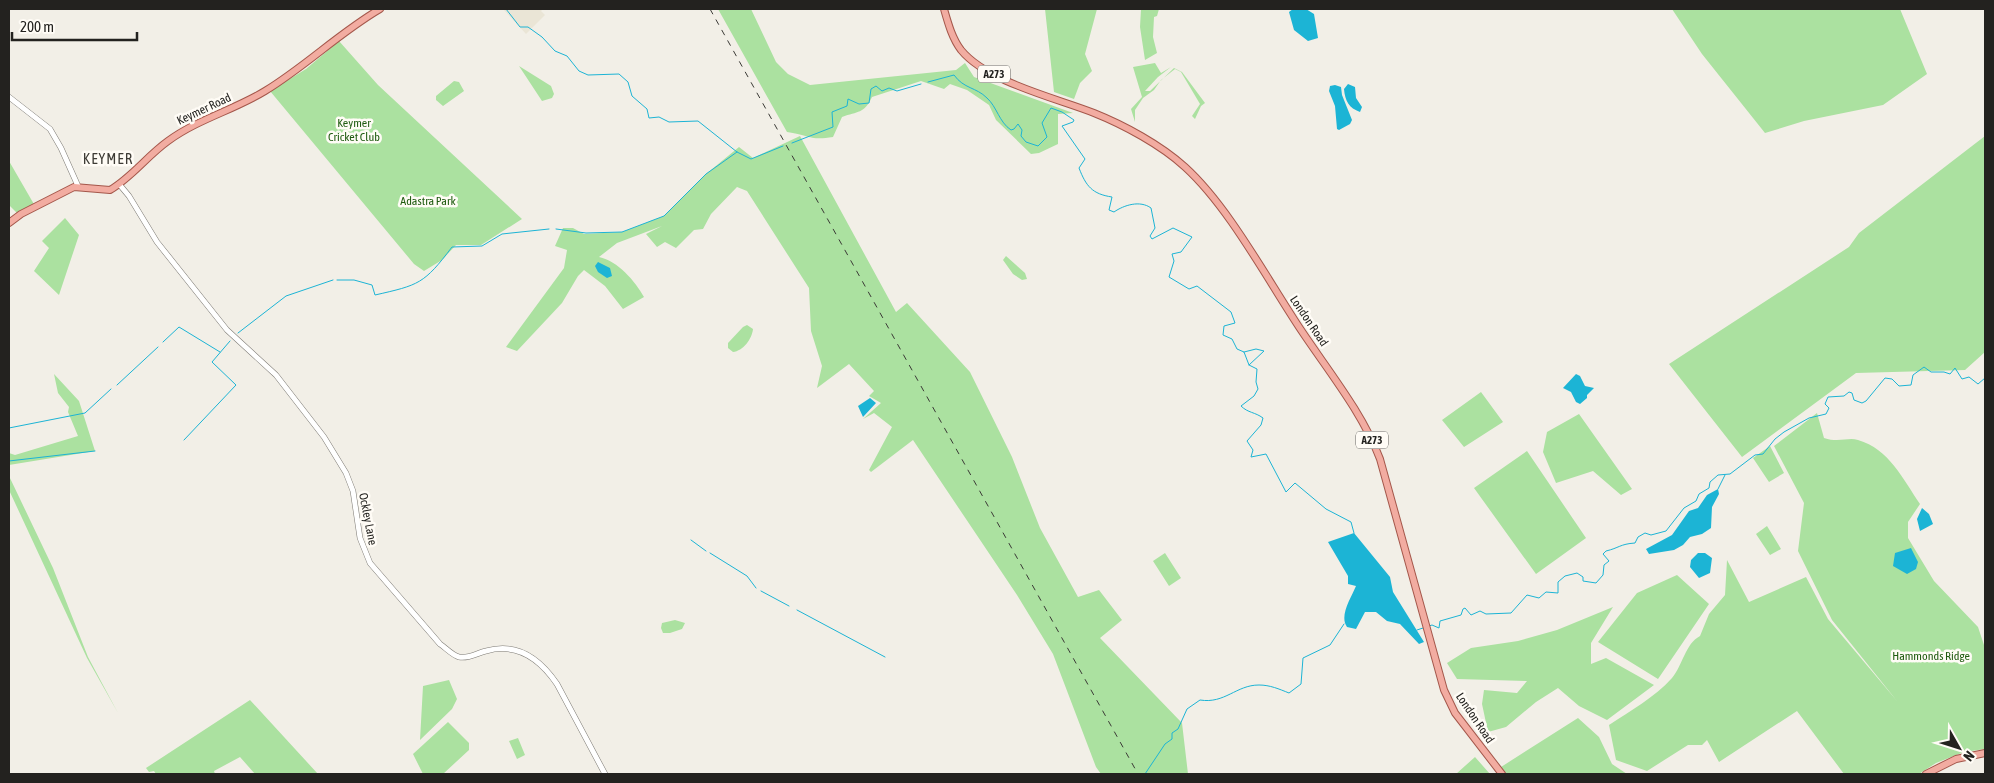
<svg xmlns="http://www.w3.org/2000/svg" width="1994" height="783" font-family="'Asap Condensed',sans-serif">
<rect width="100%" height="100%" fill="#f2efe7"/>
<path fill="#eae5d6" d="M 503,9 L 543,9 L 541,11 L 545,15 L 526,34 Z"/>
<path fill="#abe1a0" d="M 718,9 L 751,9 L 776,62 L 788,74 L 810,85 L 956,70 L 965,63 L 974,77 L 1073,113 L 1058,114 L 1058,144 L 1039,153 L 1031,154 L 996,120 L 989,105 L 967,90 L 950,84 L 944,89 L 921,81 L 872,97 C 864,114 858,111 842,117 L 833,137 C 810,141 809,135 787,132 Z
M 1045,9 L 1097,9 L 1085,54 L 1092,71 L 1080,83 L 1074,99 L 1054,92 Z
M 1141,9 L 1159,9 L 1157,16 L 1154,17 L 1153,37 L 1157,53 L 1145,60 L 1140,27 Z
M 1672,9 L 1900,9 L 1927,74 L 1883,105 L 1804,121 L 1765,133 L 1702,54 Z
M 339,41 L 378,85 L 522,219 L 481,245 L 456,245 L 442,260 L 424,271 L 414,264 L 270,91 L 306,69 Z
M 1155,63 L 1161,73 L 1171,67 L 1158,77 L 1145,91 L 1150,91 L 1174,68 L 1182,72 L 1205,103 L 1201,106 L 1195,119 L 1192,116 L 1200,104 L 1181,72 L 1175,69 L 1161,80 L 1154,90 L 1143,98 L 1135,110 L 1135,122 L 1131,109 L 1142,97 L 1133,67 Z
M 519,66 L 551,86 L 554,94 L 552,98 L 542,101 Z
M 454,81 L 459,82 L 464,91 L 443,106 L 436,100 L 436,96 Z
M 800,136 L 896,312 L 907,303 L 970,372 L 1012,457 L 1040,528 L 1078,597 L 1099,590 L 1122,620 L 1100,638 L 1182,723 L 1188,774 L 1101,774 L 1096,767 L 1053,654 L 1017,595 L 913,440 L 871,472 L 869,470 L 892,427 L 874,413 L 863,419 L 881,403 L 869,396 L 874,391 L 849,364 L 817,388 L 822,366 L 811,331 L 809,288 L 747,191 L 737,187 L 711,214 L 703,229 L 694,230 L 676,248 L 665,242 L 657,247 L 646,234 L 662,226 L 617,243 L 599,257 C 618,261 635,281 644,297 L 623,309 L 605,286 L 584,270 L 578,276 L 562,303 L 517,351 L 506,347 L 564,268 L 567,250 L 555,246 L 563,228 L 573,228 L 584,234 L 622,232 L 664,216 L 706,174 L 739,147 L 753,158 Z
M 1985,136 L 1985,352 L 1965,370 L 1856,373 L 1742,457 L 1669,364 L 1849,247 L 1859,233 Z
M 9,161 L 35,206 L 18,214 L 9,205 Z
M 65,218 L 79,235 L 59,295 L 34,271 L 49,248 L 42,241 Z
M 1006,256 L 1025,273 L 1027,279 L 1022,280 L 1013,274 L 1003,260 Z
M 747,325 L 753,329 C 752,339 743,351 733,352 L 728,348 L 728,343 L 743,327 Z
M 54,374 L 79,401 L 95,451 L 9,465 L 9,453 L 15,455 L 78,436 L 68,412 L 69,407 L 58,393 Z
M 1481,392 L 1503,422 L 1464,447 L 1442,420 Z
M 1817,413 L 1824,438 C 1839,443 1848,437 1858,440 C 1889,449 1903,479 1920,504 L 1908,522 L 1908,538 L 1934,581 L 1978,627 L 1985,648 L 1985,749 L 1964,752 L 1936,763 L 1919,774 L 1844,774 L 1797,711 L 1719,762 L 1707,740 L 1702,745 L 1688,745 L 1647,771 L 1616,760 L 1609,725 C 1630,711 1655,697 1672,678 C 1683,665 1685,644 1700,636 L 1709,614 L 1725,595 L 1727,560 L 1749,602 L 1806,577 L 1828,619 L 1897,701 L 1832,620 L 1798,551 L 1804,503 L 1774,446 Z
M 1579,414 L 1632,489 L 1621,495 L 1593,471 L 1556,483 L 1543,452 L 1547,432 Z
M 1770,446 L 1784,473 L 1769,482 L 1753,458 Z
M 1527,451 L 1586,538 L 1536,574 L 1474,488 Z
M 9,476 L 53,568 L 88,657 L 118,713 L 87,658 L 9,490 Z
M 1767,526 L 1781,549 L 1770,555 L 1756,534 Z
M 1165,553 L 1181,578 L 1169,586 L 1153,561 Z
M 1677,575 L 1709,604 L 1658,679 L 1598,642 L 1637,593 Z
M 1613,607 L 1591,643 L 1591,664 L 1606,658 L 1654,685 L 1607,720 L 1579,706 L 1558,688 L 1536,702 L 1506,727 L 1488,732 L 1482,704 L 1484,690 L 1517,693 L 1527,681 L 1457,679 L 1447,663 L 1471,648 L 1518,641 L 1557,630 Z
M 675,620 L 685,623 L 682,629 L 670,633 L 663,633 L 661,628 L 662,623 Z
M 449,680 L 457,699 L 452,709 L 420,740 L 423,686 Z
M 250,700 L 318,774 L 255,774 L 240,757 L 214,771 L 215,774 L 156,774 L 154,771 L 149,772 L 146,768 Z
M 1578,718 L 1599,737 L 1612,764 L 1627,774 L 1507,774 L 1501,767 Z
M 448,722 L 469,743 L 469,750 L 443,774 L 423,774 L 413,754 Z
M 518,738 L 525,755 L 517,759 L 509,741 Z
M 1475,757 L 1490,774 L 1456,774 Z"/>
<path fill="#1cb4d5" d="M 1293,9 L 1306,9 L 1314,14 L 1318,38 L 1308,41 L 1294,30 L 1289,12 Z
M 1348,84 L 1355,87 L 1356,98 L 1362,107 L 1360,112 C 1349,108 1345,101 1344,89 Z
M 1335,85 L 1341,87 L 1342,95 L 1352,120 L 1350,124 L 1339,130 L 1337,129 L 1335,106 L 1329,91 L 1330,86 Z
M 598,262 L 610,268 L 612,276 L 607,278 L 598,272 L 595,266 Z
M 1576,374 L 1580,376 L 1585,386 L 1594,388 L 1587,395 L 1587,398 L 1580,404 L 1576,402 L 1571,392 L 1563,388 Z
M 870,398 L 876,403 L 863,417 L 858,406 Z
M 1718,489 L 1719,494 L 1712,507 L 1711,528 L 1702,534 L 1690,537 L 1683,545 L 1674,550 L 1649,554 L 1646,549 L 1672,535 L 1689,511 L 1698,508 L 1707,495 Z
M 1922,508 L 1929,514 L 1933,524 L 1920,531 L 1917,519 Z
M 1354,533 L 1390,577 L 1393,592 L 1424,642 L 1419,644 L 1400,624 L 1387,621 L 1376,612 L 1365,612 L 1356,629 L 1347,627 C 1339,616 1351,598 1356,586 L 1348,584 L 1348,576 L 1328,542 Z
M 1911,548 L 1918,562 L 1916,569 L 1907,574 L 1893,566 L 1895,553 Z
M 1698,553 L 1705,553 L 1712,558 L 1710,573 L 1699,578 L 1690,567 L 1691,560 Z"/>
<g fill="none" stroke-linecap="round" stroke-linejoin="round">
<path stroke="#1cb4d5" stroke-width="1" d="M 506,9 L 520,27 L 528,27 L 542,37 L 555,51 L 567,56 L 579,71 L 588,75 L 619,74 L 628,82 L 632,96 L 647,109 L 649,118 L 659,117 L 669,122 L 698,121 L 737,152 L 751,159 L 783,146
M 928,82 L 954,75 C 964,89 976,87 987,98 C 997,107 999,122 1011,130 L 1014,129 L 1018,124 L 1022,130 L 1021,136 L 1026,142 L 1038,146 L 1047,137 L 1042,123 L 1051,108 L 1062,112 L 1074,120 L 1073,122 L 1062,126 L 1085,159 L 1079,168 C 1086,186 1092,194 1112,197 L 1109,210 L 1114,212 C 1124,205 1140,200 1151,208 L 1155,228 L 1150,236 L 1152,239 L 1173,228 L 1192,237 L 1181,252 L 1172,254 L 1174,261 L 1169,277 L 1189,289 L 1197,286 L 1231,312 L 1235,323 L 1224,326 L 1223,335 L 1232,339 L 1237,349 L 1244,352 L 1249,365 L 1257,369 L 1256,382 L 1258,389 L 1254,396 L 1241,406 C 1248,413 1255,412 1263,418 L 1261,425 L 1247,441 L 1253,450 L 1251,457 L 1266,454 L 1286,492 L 1295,483 L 1326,509 L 1351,522 L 1354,533
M 792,143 L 833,127 L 832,112 L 847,106 L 848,99 L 859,104 L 869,103 L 871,89 L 876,86 L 882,91 L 889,88 L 897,91 L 921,84
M 556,229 L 586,233 L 622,232 L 664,216 L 706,174 L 737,152
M 337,280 L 354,280 L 372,285 L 375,295 C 419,285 424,284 452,247 L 482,246 L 502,234 L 549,229
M 238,333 L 286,296 L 333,280
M 163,342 L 179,327 L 220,352
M 1244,352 L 1256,349 L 1264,351 L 1249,365
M 117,385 L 158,347
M 9,428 L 85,413 L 111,389
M 184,440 L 236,385 L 212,362 L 230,341
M 9,461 L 95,451
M 1718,489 L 1725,475
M 691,540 L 706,551
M 710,553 L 747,576 L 756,588
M 761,591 L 789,606
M 797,610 L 885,657
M 1429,626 L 1432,625 L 1439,628 L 1440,621 L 1461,615 L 1463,609 L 1465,608 L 1471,615 L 1480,611 L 1486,614 L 1511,613 L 1527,595 L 1539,598 L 1546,592 L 1558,593 L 1558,582 L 1565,576 L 1577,573 L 1583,577 L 1583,581 L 1596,583 L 1603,575 L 1604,565 L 1609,561 L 1603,554 L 1606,551 C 1619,548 1620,544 1635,543 L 1638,537 L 1645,533 L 1651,535 L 1666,531 L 1684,508 L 1696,501 L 1699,494 L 1709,488 L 1710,482 L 1718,475 L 1730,474 L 1755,455 L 1763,454 L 1775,439 L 1784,432 L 1809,418 L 1826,414 L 1829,408 L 1825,404 L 1828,397 L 1844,396 L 1849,392 L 1852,393 L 1854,400 L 1862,403 L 1866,401 L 1885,378 L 1892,379 L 1899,386 L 1911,385 L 1913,375 L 1924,367 L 1931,372 L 1944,372 L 1950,374 L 1955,368 L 1962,379 L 1969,377 L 1978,384 L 1985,378
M 1417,630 L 1423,628
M 1145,774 L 1165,744 L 1172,739 L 1172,733 L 1178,729 L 1187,709 L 1200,700 C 1225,704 1236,685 1259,685 C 1270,685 1279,689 1289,693 L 1301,684 L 1303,658 L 1330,645 L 1344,624"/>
<defs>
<path id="minor" d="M 9,97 L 50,129 L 61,148 L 78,186
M 119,184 L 129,196 L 157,242 L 227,330 L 276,375 L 324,437 L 346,473 L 353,491 L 360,538 L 370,563 L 440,644 C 446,648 452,655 459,657 C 469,659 477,653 486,651 C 517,642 540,659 557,684 L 605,774"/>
<path id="major" d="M 944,9 C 948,23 952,38 961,50 C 987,82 1056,98 1094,113 C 1124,125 1161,145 1185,167 C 1229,207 1267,279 1301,330 C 1329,372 1362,412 1380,459 L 1444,690 L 1455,713 L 1502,774
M 9,223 L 21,214 L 74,187 L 110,190 C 132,177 147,156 168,141 C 198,119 234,110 265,91 C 306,66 339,33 380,9
M 1926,774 L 1956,759 L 1985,753"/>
</defs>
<use href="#minor" stroke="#7d7a74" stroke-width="6"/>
<use href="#major" stroke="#a4574b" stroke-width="8"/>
<use href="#minor" stroke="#fff" stroke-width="5"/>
<use href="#major" stroke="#f2aca1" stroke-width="6"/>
<path stroke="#3b3a36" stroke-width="1" stroke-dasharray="6 6" stroke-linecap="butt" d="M 710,9 L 1138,774"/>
</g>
<g text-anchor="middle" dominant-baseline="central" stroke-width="5" stroke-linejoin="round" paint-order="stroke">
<g fill="#fffcf6" stroke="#656360" stroke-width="1">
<rect x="978" y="65.5" width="32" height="17" rx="4"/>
<rect x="1356" y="431.5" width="32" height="17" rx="4"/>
</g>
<g font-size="11" font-weight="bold" fill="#23221f">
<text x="994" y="74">A273</text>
<text x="1372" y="440">A273</text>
</g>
<g font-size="12" fill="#23221f" stroke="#fffcf6">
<text transform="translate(204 109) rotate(-25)">Keymer Road</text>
<text transform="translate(1309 321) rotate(56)">London Road</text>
<text transform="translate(368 519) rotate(79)">Ockley Lane</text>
<text transform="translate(1475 718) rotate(56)">London Road</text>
</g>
<g font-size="12" fill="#1f5b10" stroke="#fffcf6">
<text x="354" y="123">Keymer<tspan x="354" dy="14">Cricket Club</tspan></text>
<text x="428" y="201">Adastra Park</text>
<text x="1931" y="656">Hammonds Ridge</text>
</g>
<g font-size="15" letter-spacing="1" fill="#3e3c36" stroke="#fffcf6">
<text x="108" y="158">KEYMER</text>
</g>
</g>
<rect width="1994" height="783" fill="none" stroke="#23221f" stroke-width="20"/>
<g transform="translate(1959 748) rotate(129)" stroke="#fffcf6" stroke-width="4" paint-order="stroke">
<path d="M0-4L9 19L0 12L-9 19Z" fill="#23221f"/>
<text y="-8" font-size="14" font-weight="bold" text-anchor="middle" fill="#23221f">N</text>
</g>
<path d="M12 32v8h125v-8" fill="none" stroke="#23221f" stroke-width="2.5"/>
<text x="20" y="32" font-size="15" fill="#23221f" stroke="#fffcf6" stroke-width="4" paint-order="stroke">200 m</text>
</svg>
